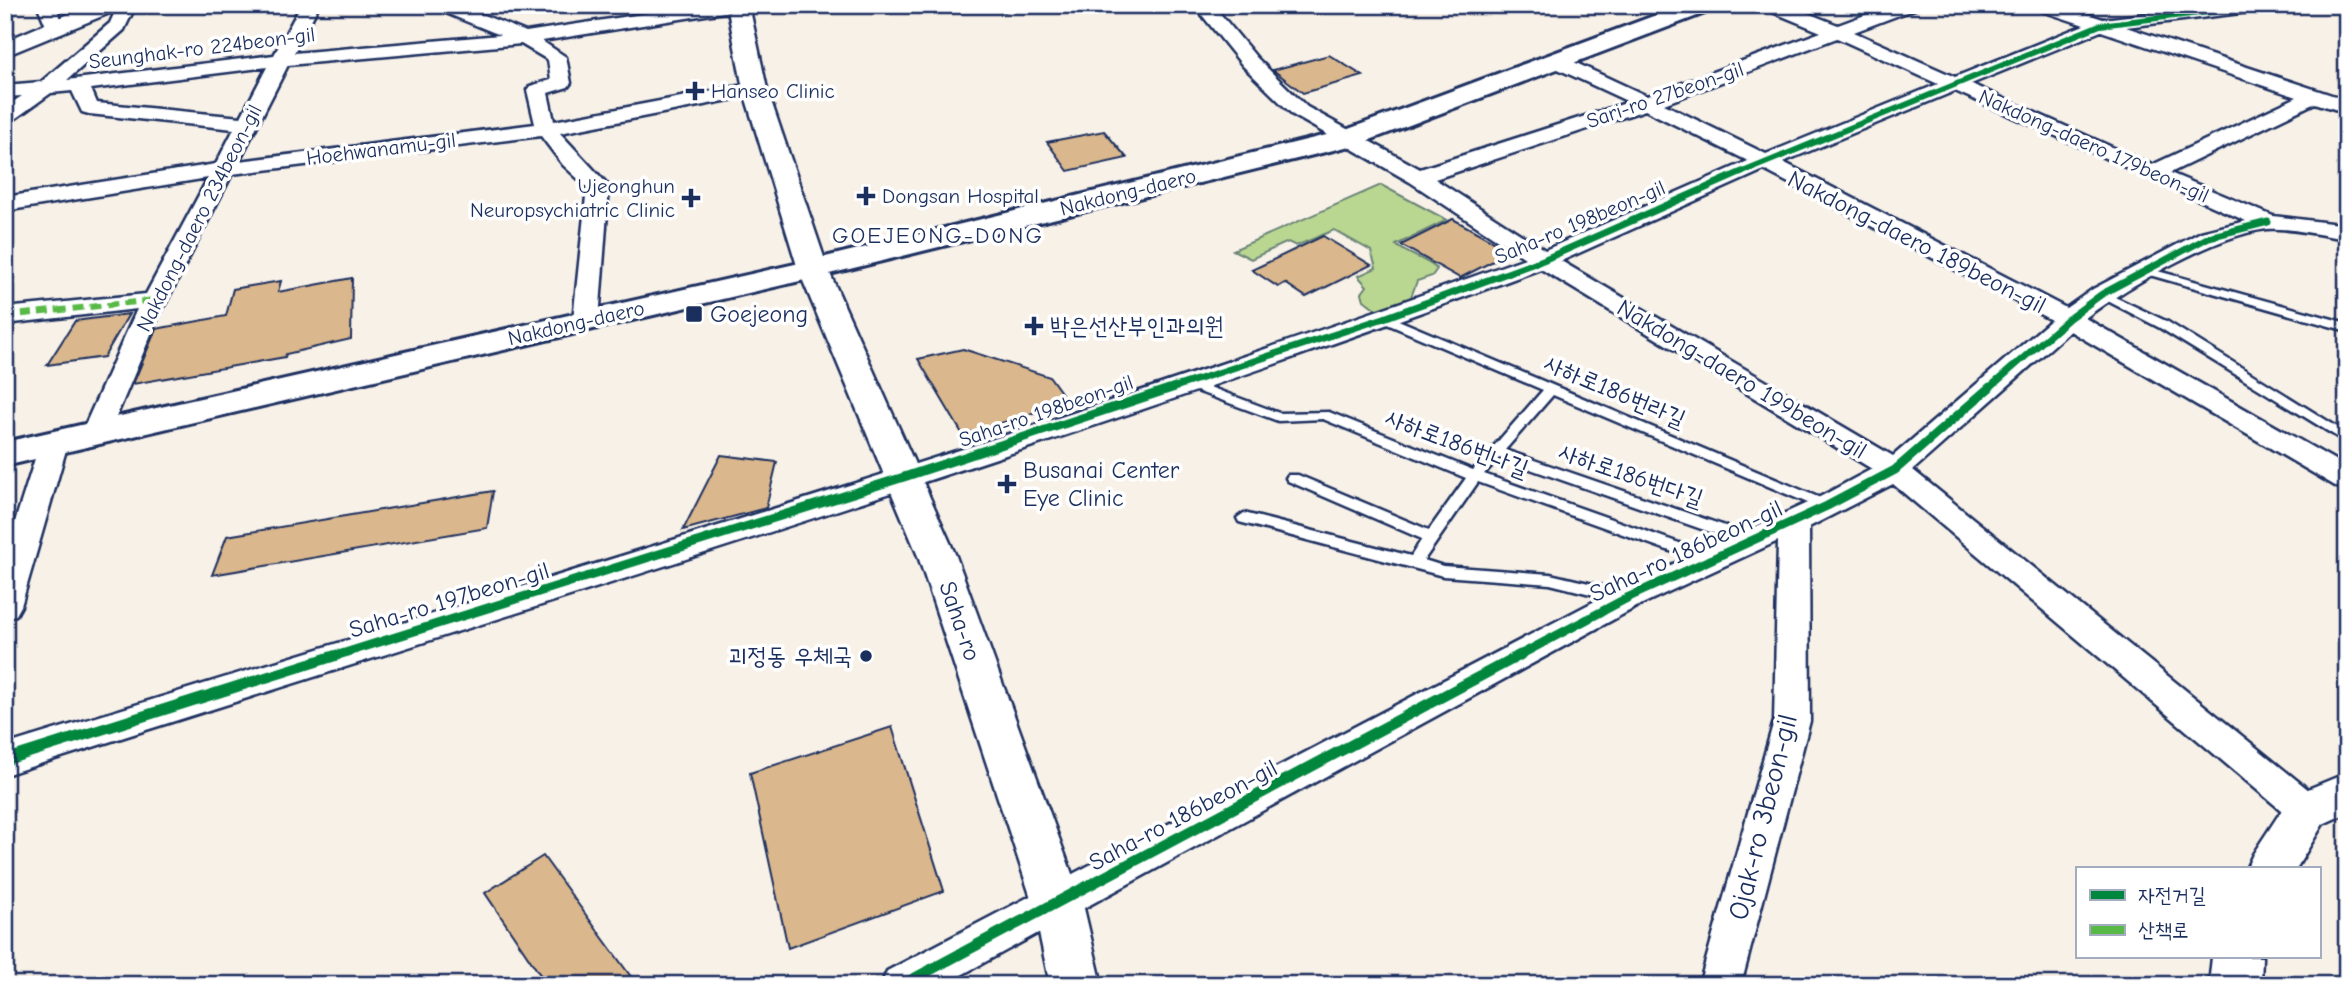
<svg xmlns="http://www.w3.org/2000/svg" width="2352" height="990" font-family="'Comic Neue','Poor Story',sans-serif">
<rect width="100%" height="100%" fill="#f8f1e8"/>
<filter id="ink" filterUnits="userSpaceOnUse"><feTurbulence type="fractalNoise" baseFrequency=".0143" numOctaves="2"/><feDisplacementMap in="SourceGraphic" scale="14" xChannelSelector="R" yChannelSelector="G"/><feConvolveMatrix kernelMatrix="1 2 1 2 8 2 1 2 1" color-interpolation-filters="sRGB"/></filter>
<g filter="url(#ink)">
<path fill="#b9d790" stroke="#6a8377" stroke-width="2" d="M 1381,185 L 1447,220 L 1396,245 C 1409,256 1424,257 1437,269 L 1432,276 L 1417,281 L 1411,297 L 1382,314 L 1364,300 L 1362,293 L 1367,286 L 1358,276 L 1376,268 L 1371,251 L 1334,230 L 1296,246 L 1288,242 L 1251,259 L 1233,250 Z"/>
<path fill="#dab78c" stroke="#1b2f5e" stroke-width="2" d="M 1329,55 L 1363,76 L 1303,93 L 1273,70 Z
M 1104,131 L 1127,158 L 1068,171 L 1047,142 Z
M 1453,219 L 1500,245 L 1506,249 L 1502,251 L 1507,254 L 1460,278 L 1401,245 Z
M 1323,236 L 1371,265 L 1306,297 L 1285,283 L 1278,287 L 1252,270 Z
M 352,278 L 351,339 L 286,354 L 285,357 L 133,384 L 156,329 L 226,316 L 233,289 L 281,281 L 278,292 Z
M 129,314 L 104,357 L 47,365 L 75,321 Z
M 963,349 L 1050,377 L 1068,402 L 963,435 L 918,359 Z
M 721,455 L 777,462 L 766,508 L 683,530 Z
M 493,491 L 487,528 L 212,575 L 227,536 Z
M 892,727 L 944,891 L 788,948 L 750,773 Z
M 543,856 L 637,985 L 547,985 L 485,893 Z"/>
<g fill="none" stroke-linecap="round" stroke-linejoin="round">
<defs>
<path id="service" d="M 2143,267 L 2347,323 L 2347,331 L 2139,272 L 2139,268 Z
M 2102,291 L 2168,322 L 2347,433 L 2347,443 L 2160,328 L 2098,296 L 2096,294 Z
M 1384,314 L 1832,503 L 1834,506 L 1827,511 L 1822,509 L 1553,395 L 1505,450 L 1757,537 L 1759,541 L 1757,545 L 1747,545 L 1499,458 L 1484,474 L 1716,556 L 1718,560 L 1716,564 L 1706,564 L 1478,482 L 1424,560 L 1443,566 L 1550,574 L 1632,593 L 1635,597 L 1632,601 L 1627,603 L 1550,584 L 1443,576 L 1239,522 L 1237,518 L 1244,513 L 1411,556 L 1422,539 L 1288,481 L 1286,478 L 1288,475 L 1298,475 L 1429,530 L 1466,478 L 1323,419 L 1278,421 L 1183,386 L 1181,383 L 1183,380 L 1191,380 L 1279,413 L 1329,412 L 1473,470 L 1543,390 L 1380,321 L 1380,315 Z"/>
<path id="minor" d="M 41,5 L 59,5 L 57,9 L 64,29 L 61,33 L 49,33 L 39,9 Z
M 118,5 L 136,5 L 124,30 L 67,80 L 274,55 L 301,5 L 319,5 L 294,53 L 500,35 L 436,9 L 433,5 L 458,5 L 526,32 L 701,5 L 746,5 L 737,10 L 542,41 L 566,57 L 571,83 L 568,87 L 548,93 L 554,121 L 755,83 L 765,89 L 755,95 L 560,133 L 609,186 L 599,320 L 595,325 L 586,328 L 577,325 L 573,320 L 587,187 L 563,165 L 541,136 L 232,174 L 157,320 L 109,434 L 105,440 L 95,443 L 85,440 L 81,434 L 137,309 L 5,324 L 5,308 L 146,294 L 208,178 L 5,211 L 5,197 L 216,164 L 234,129 L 89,114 L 82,112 L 72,91 L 51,93 L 12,121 L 5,123 L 5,107 L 22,96 L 5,97 L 5,85 L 41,82 L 110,23 ZM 521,44 L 548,60 L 551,80 L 530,86 L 527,90 L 535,124 L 239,161 L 288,65 ZM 267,67 L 241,117 L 97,103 L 91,89 Z
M 746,5 L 1014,5 L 1005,10 L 755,10 Z
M 1194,5 L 1213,5 L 1257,58 L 1307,107 L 1420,169 L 1629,102 L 1547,64 L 1545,60 L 1547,56 L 1561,56 L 1647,96 L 1821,32 L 1765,9 L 1762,5 L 1787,5 L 1838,25 L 1892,5 L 1918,5 L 1915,9 L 1854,32 L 1955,77 L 2084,25 L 2036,9 L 2033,5 L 2060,5 L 2103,19 L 2219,5 L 2274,5 L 2265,10 L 2126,27 L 2347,100 L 2347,113 L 2315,103 L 2170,173 L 2273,216 L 2347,225 L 2347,239 C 2324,236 2289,227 2267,229 C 2215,235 2127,287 2085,318 L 2347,467 L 2347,490 L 2337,487 L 2070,331 L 1913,470 L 2320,799 L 2326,810 L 2320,821 L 2307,826 L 2294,821 L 1893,484 L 1809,527 L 1810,721 L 1741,985 L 1699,985 L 1774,721 L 1778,541 L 1640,605 L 943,985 L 881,985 L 887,971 L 1618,589 L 1816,499 L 1872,469 L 1541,269 C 1035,455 518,611 5,775 L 5,745 C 513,588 1025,439 1525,258 L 1410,182 L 1293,115 L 1243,66 ZM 2101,31 L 2297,97 L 2152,165 L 1971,84 ZM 1837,38 L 1938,84 L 1766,154 L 1664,104 ZM 1955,91 L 2246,221 L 2201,232 L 2093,289 L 2066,308 L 1783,162 ZM 1645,110 L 1748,161 L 1545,250 L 1435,179 ZM 1764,170 L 2051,320 L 1893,456 L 1561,261 Z
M 54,434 L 64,436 L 68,443 L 21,606 L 16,615 L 5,618 L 5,553 L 40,443 L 44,436 Z"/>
<path id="tertiary" d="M 90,5 L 120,5 L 117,10 L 5,56 L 5,41 Z
M 727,5 L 749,5 L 767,89 L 828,269 L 956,556 L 1083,904 L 1102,985 L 1050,985 L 1033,904 L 918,556 L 798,269 L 743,89 Z
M 2347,773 L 2347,813 L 2323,824 L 2296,869 L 2246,869 L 2253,854 L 2291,796 Z
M 2212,957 L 2262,957 L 2261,985 L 2209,985 Z"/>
<path id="primary" d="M 1683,5 L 1716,5 L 1713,10 L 1362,143 L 813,278 L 5,466 L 5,442 L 813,260 L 1343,131 Z"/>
</defs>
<use href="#service" stroke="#1b2f5e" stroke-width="5"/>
<use href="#minor" stroke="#1b2f5e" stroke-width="5"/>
<use href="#tertiary" stroke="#1b2f5e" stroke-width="5"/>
<use href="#primary" stroke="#1b2f5e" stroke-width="6"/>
<use href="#service" fill="#fff" fill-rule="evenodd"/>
<use href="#minor" fill="#fff" fill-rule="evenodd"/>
<use href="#tertiary" fill="#fff" fill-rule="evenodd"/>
<use href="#primary" fill="#fff" fill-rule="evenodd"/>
<path stroke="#58b947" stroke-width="6" stroke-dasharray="11 6" stroke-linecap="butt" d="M 5,316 L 155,300"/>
<defs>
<path id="cycleway-far3" d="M 1738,174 L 2100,25 L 2265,5"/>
<path id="cycleway-far2" d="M 1169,389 L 1384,318 L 1543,260 L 1742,172
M 1988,389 L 2068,319 L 2102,294 L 2209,237 L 2268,222"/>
<path id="cycleway-far1" d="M 332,657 L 904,477 L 1175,387
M 1516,657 L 1629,597 L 1827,506 L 1895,470 L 1990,387"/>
<path id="cycleway" d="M 5,760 L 337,655
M 902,985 L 1520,655"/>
</defs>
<use href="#cycleway-far3" stroke="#fff" stroke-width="9"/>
<use href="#cycleway-far2" stroke="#fff" stroke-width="10"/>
<use href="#cycleway-far1" stroke="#fff" stroke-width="13"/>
<use href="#cycleway" stroke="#fff" stroke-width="16"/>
<use href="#cycleway-far3" stroke="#00873e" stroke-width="6"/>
<use href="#cycleway-far2" stroke="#00873e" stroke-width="7"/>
<use href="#cycleway-far1" stroke="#00873e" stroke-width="9"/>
<use href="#cycleway" stroke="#00873e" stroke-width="11"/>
</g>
</g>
<g fill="#1b2f5e" stroke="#fff" stroke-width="2.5">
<path d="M691.5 80.5h7v7h7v7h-7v7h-7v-7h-7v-7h7z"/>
<path d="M862.5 185.5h7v7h7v7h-7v7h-7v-7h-7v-7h7z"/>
<path d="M687.5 187.5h7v7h7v7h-7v7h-7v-7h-7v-7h7z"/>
<rect x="685" y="305" width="18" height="18" rx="3.5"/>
<path d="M1030.5 315.5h7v7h7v7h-7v7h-7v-7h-7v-7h7z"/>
<path d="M1003.5 473.5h7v7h7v7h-7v7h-7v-7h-7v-7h7z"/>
<circle cx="866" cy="656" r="7"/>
</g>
<g text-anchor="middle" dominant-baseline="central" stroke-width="7" stroke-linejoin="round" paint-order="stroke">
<g font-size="21" fill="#1b2f5e" stroke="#fff">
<text transform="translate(202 48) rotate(-7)">Seunghak-ro 224beon-gil</text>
<text transform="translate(1665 95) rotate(-19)">Sari-ro 27beon-gil</text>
<text transform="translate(2094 146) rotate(24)">Nakdong-daero 179beon-gil</text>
<text transform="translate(381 149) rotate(-7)">Hoehwanamu-gil</text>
<text transform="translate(1128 192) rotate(-14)">Nakdong-daero</text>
<text transform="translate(199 218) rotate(-63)">Nakdong-daero 234beon-gil</text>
<text transform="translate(1580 222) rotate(-23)">Saha-ro 198beon-gil</text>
<text transform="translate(576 323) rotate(-13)">Nakdong-daero</text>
<text transform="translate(1046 411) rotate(-19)">Saha-ro 198beon-gil</text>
</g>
<g font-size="21" fill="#1b2f5e" stroke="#fff" text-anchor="start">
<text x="711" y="91">Hanseo Clinic</text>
<text x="675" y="186" text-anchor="end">Ujeonghun<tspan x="675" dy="24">Neuropsychiatric Clinic</tspan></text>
<text x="882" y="196">Dongsan Hospital</text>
</g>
<g font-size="23" letter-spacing="2" fill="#1b2f5e" stroke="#fff">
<text x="938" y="235">GOEJEONG-DONG</text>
</g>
<g font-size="24" fill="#1b2f5e" stroke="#fff">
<text transform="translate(1917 242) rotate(27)">Nakdong-daero 189beon-gil</text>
<text transform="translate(1742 379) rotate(31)">Nakdong-daero 199beon-gil</text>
<text transform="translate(1615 391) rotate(23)">사하로186번라길</text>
<text transform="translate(1457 443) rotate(21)">사하로186번나길</text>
<text transform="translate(1631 475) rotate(19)">사하로186번다길</text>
<text transform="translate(1686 551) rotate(-25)">Saha-ro 186beon-gil</text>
<text transform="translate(449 600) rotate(-17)">Saha-ro 197beon-gil</text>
<text transform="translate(960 621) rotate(71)">Saha-ro</text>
<text transform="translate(1183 815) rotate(-28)">Saha-ro 186beon-gil</text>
</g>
<g font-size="24" fill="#1b2f5e" stroke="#fff" text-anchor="start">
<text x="710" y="314">Goejeong</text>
<text x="1050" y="326">박은선산부인과의원</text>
<text x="1023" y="470">Busanai Center<tspan x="1023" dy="28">Eye Clinic</tspan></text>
<text x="852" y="656" text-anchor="end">괴정동 우체국</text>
</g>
<g font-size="28" fill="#1b2f5e" stroke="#fff">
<text transform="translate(1763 817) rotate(-76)">Ojak-ro 3beon-gil</text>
</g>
</g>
<rect width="2352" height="990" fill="none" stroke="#fff" stroke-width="28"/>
<rect x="14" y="14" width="2324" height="962" fill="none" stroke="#1b2f5e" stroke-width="2.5" filter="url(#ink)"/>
<rect x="2076" y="867" width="245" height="91" fill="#ffffff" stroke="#a4acbf" stroke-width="2"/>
<rect x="2090" y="890" width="35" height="10" fill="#00873e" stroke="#a4acbf" stroke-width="2"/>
<text x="2138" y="902" font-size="21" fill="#1b2f5e">자전거길</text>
<rect x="2090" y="925" width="35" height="10" fill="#58b947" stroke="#a4acbf" stroke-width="2"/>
<text x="2138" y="937" font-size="21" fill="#1b2f5e">산책로</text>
</svg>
